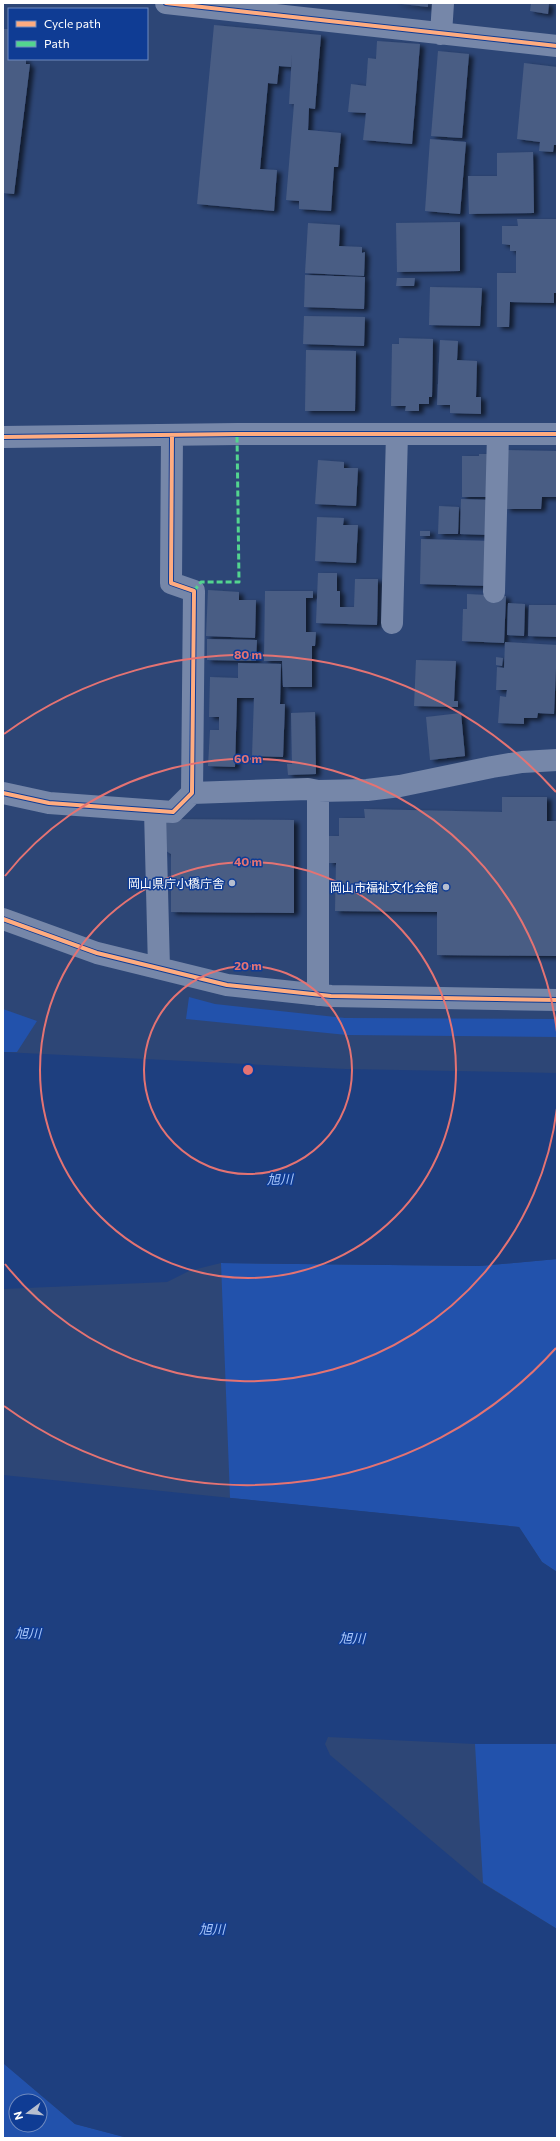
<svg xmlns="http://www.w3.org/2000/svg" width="560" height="2141" font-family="Commissioner,'Noto Sans JP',sans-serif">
<defs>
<filter id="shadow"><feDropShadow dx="4.5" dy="2.5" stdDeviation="2" flood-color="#0009"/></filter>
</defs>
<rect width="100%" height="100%" fill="#2d4676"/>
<path fill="#2252ac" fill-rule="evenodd" d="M 189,997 L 215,1004 L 345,1018 L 557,1019 L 557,1037 L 347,1035 L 186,1019 Z
M 3,1009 L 37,1021 L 17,1052 L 3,1052 Z
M 557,1259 L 557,1572 L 542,1562 L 519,1527 L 230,1498 L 221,1263 L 479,1266 Z
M 475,1744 L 557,1744 L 557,1929 L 483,1883 Z
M 3,2063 L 75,2124 L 128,2138 L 3,2138 ZM 16,2101 L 40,2101 L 40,2125 L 16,2125 Z"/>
<path fill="#1e3f7f" d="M 3,1052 L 345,1069 L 557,1073 L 557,1259 L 479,1266 L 221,1263 L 189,1271 L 167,1282 L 3,1289 Z
M 3,1475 L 519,1527 L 542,1562 L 557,1572 L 557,1744 L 475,1744 L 328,1737 L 325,1744 L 330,1755 L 482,1883 L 557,1929 L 557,2138 L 128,2138 L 75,2124 L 3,2063 Z"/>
<path fill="#495d84" filter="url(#shadow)" d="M 393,3 L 428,3 L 428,7 Z
M 531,3 L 549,3 L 548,14 L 530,11 Z
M 214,25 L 321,35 L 315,109 L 309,108 L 308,130 L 341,133 L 338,167 L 334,167 L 331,211 L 299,209 L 299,201 L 286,200 L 294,104 L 289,104 L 292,54 L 291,67 L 279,66 L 277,84 L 268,83 L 260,169 L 277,170 L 274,211 L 197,204 Z
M 3,29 L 9,29 L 9,59 L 26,59 L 26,64 L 30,64 L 14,194 L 3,193 Z
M 377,41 L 420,44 L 412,144 L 363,140 L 366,113 L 348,112 L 351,84 L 366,86 L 368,58 L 376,59 Z
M 438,51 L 469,54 L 462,138 L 431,136 Z
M 524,63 L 557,67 L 557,145 L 554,145 L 553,152 L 539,151 L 540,142 L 517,139 Z
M 430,139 L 466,142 L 460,214 L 425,211 Z
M 533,152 L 534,213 L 469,214 L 468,176 L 497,176 L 497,153 Z
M 517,219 L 557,219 L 557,293 L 554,293 L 554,303 L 510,302 L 509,327 L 497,327 L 497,273 L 516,273 L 516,251 L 510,251 L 510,245 L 502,244 L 502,226 L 518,226 Z
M 460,222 L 460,271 L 397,272 L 396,223 Z
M 308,223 L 340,225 L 339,246 L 362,247 L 362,253 L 365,252 L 364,276 L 305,273 Z
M 305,275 L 365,277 L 364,309 L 304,307 Z
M 397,278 L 415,278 L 414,286 L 396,286 Z
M 430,287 L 482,288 L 480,326 L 429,325 Z
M 304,316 L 365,317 L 364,346 L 303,344 Z
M 399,338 L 433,339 L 432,397 L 429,397 L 429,404 L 419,404 L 419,411 L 405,411 L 406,406 L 391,406 L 392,344 L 399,344 Z
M 440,340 L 458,341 L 457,360 L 477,361 L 476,397 L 481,397 L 481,414 L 450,413 L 450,405 L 437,405 Z
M 306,350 L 356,351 L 355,411 L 305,411 Z
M 506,450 L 557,451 L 557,497 L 542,497 L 541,509 L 506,509 Z
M 479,454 L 490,454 L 489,497 L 462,497 L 462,456 L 479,456 Z
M 318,460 L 344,462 L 344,468 L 358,468 L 356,506 L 315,504 Z
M 461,499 L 491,500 L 489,535 L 460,534 Z
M 439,506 L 459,507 L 458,534 L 438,534 Z
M 317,517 L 344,518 L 343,525 L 358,525 L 356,563 L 315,561 Z
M 420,531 L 430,531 L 430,536 L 420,536 Z
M 421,539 L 491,541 L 490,586 L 420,584 Z
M 318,573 L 337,573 L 337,591 L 340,591 L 340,607 L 354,607 L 355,579 L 378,579 L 377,625 L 316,623 Z
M 208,590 L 239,592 L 239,600 L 256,600 L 255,638 L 206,636 Z
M 265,591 L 313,591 L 313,598 L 306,598 L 306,632 L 316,632 L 315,646 L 312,646 L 312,687 L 283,687 L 282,661 L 264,661 Z
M 467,594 L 506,596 L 504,643 L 462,641 L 463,609 L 467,609 Z
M 508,603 L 525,604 L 524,636 L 507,635 Z
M 529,605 L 557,605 L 557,637 L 528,636 Z
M 207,639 L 257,640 L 256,661 L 207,660 Z
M 505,642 L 557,645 L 554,714 L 538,713 L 537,718 L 524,718 L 524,724 L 498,723 L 500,696 L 506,697 L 507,690 L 496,690 L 497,667 L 504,668 Z
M 496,657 L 503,658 L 502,666 L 496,665 Z
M 416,660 L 456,661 L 454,701 L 458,701 L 458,707 L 414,706 Z
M 238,663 L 281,664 L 280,704 L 285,704 L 283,757 L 252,756 L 254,698 L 237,698 L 235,767 L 208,766 L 210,730 L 219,730 L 219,717 L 209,717 L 210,677 L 238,678 Z
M 315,712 L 316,774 L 288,775 L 287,764 L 292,764 L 291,713 Z
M 461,713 L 465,756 L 430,760 L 426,717 Z
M 502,797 L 547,797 L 547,821 L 557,821 L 557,956 L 437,955 L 437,912 L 335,911 L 336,863 L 329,863 L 329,836 L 339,836 L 339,818 L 365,818 L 364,809 L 502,812 Z
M 165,819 L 294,820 L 294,913 L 171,912 L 171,854 L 166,851 Z"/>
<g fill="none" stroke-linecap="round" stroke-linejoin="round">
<path stroke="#7687a9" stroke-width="22" d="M 166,3 L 557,46
M 441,34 L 443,3
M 3,437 L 237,434 L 557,434
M 494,592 L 498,434
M 392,623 L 397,434
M 318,791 L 318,995
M 3,793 L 49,803 L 173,812 L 192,793 L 194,591 L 171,583 L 172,435
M 192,793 L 308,789 L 318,791 L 367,790 L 400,786 L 492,767 L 522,762 L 557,760
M 155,811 L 159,968
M 3,919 L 97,953 L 227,985 L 331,996 L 557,1000"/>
<path stroke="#53d58f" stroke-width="3" stroke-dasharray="6 3" stroke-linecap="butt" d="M 194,591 L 201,582 L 239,582 L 237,434"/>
<defs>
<path id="cycleway" d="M 166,3 L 557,46
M 3,437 L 237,434 L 557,434
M 3,793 L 49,803 L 173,812 L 192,793 L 194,591 L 171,583 L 172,435
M 3,919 L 97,953 L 227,985 L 331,996 L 557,1000"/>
</defs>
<use href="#cycleway" stroke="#0f3c94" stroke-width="6"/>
<use href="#cycleway" stroke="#ffac80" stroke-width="4"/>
</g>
<g fill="none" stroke="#e47373" stroke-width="2">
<circle cx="248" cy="1070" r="104"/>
<circle cx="248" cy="1070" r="208"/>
<path d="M557 1108A311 311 0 0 1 5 1264M5 876A311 311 0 0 1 557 1032"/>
<path d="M556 1348A415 415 0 0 1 4 1406M4 734A415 415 0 0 1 556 792"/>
</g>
<g fill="#b6becf" stroke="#0f3c94" stroke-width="1.5">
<circle cx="232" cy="883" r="4"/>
<circle cx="446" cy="887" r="4"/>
</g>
<g text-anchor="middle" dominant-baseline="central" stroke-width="3" stroke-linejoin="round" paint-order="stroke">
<g font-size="12" fill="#fff" stroke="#0f3c94" text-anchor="end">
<text x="224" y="883">岡山県庁小橋庁舎</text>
<text x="438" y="887">岡山市福祉文化会館</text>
</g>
<g font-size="13" font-style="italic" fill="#a8c6fb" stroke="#0f3c94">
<text transform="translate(280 1179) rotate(-1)">旭川</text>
<text transform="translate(28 1633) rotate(1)">旭川</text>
<text transform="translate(352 1638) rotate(1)">旭川</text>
<text x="212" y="1929">旭川</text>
</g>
</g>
<circle cx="248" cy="1070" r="6" fill="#e47373" stroke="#0f3c94" stroke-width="2"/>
<g font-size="12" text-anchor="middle" font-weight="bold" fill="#e47373" stroke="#0f3c94" stroke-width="3" stroke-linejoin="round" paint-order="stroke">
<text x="248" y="659">80 m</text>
<text x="248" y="763">60 m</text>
<text x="248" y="866">40 m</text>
<text x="248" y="970">20 m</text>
</g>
<rect width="560" height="2141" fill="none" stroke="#ffffff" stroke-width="8"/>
<rect x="8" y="8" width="140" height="52" fill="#0f3c94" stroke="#6f8abf"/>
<rect x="16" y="21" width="20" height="6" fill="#ffac80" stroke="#6f8abf"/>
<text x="44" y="28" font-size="12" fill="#ffffff">Cycle path</text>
<rect x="16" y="41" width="20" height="6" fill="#53d58f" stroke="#6f8abf"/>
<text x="44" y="48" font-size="12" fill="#ffffff">Path</text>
<g transform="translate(28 2113) rotate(254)"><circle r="19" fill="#0f3c94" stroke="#6f8abf"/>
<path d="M0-3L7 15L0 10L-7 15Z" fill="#b6becf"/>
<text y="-6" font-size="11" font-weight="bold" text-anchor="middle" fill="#ffffff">N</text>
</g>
</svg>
